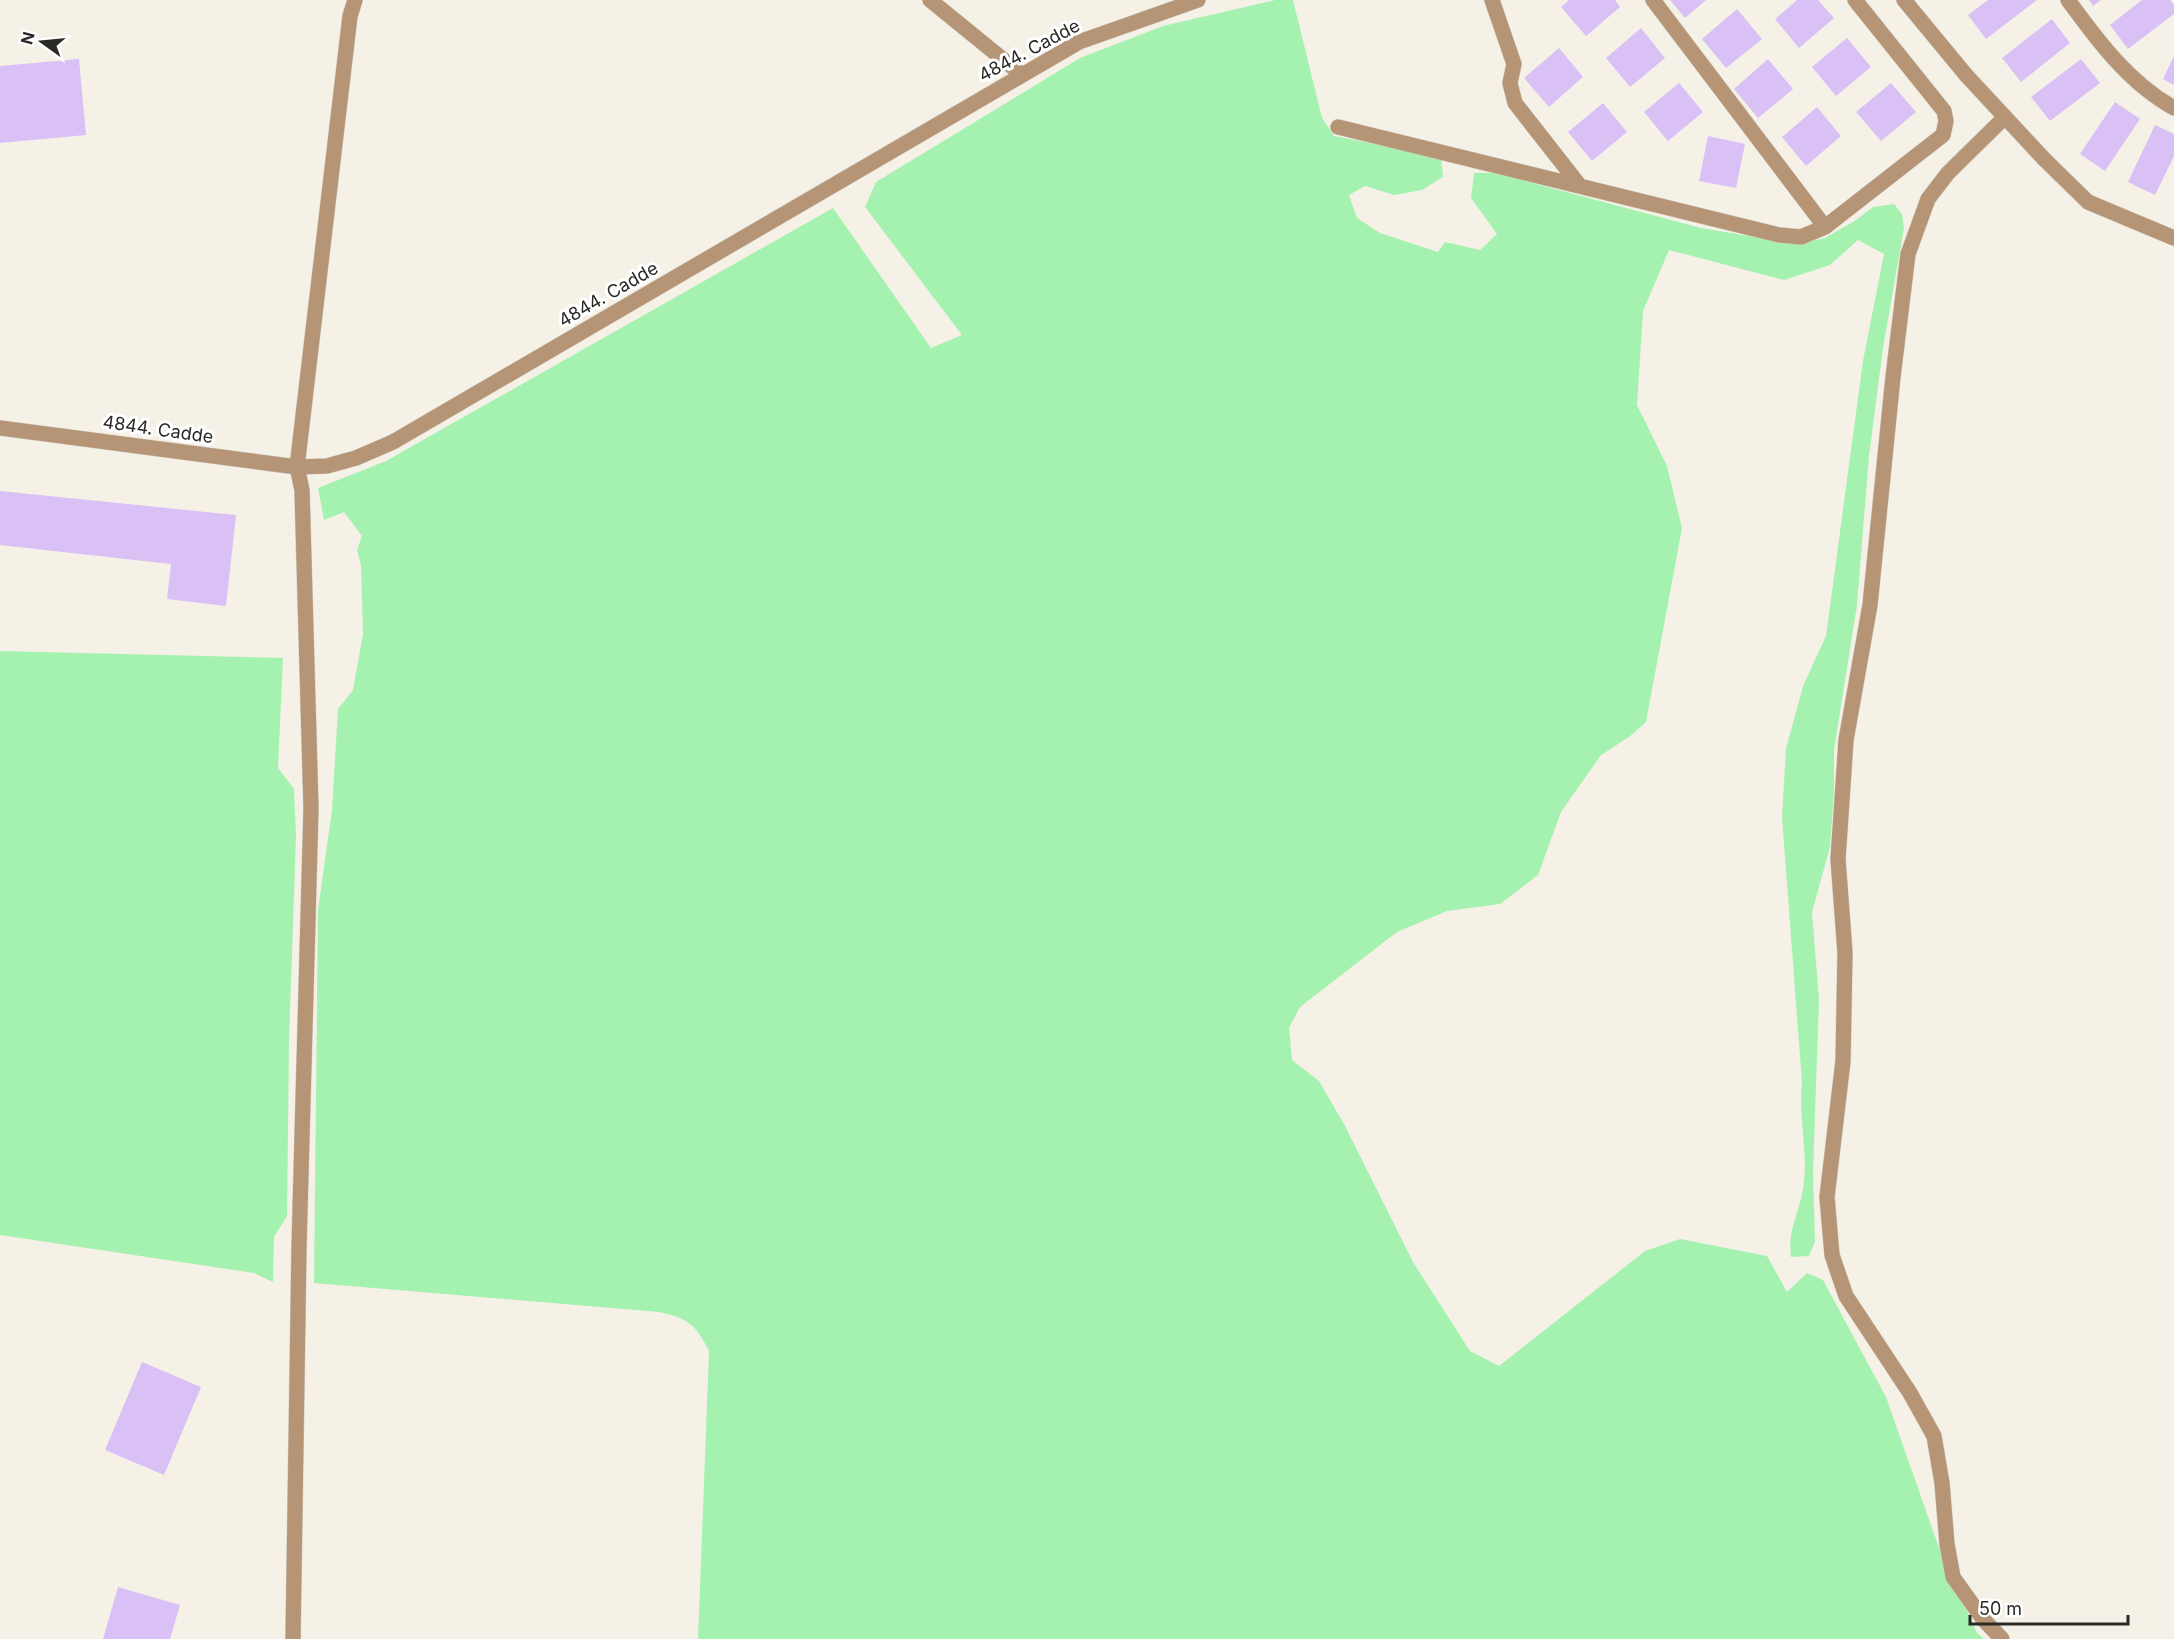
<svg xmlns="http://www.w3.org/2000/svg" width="2174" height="1639" font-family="Inter,sans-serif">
<rect width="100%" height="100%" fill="#f5f1e7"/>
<path fill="#a5f2b0" d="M 1275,0 L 1293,0 L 1322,118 L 1334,136 L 1441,157 L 1443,177 L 1422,190 L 1394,195 L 1365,186 L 1349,195 L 1357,218 L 1380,233 L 1438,252 L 1445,242 L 1480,250 L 1497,234 L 1471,198 L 1474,173 L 1495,173 L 1701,228 L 1797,244 L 1825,238 L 1856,220 L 1873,207 L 1894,204 L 1902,214 L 1904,228 L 1883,348 L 1869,456 L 1857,605 L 1834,750 L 1834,791 L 1830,847 L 1812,912 L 1819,1000 L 1813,1173 L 1815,1241 L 1809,1256 L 1791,1257 C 1787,1230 1799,1215 1803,1189 C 1809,1154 1798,1118 1802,1083 L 1782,817 L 1786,749 L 1803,686 L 1826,636 L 1863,361 L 1884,254 L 1858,240 L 1830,265 L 1784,280 L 1669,250 L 1643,311 L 1637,405 L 1667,466 L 1682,528 L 1646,722 L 1629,737 L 1601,755 L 1561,812 L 1538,875 L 1500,904 L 1447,911 L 1397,932 L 1300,1007 L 1289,1028 L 1292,1060 L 1319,1081 L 1344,1124 L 1413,1262 L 1470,1351 L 1499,1366 L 1645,1251 L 1680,1239 L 1767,1256 L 1787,1292 L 1807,1273 L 1823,1280 L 1886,1397 L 1938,1545 L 1977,1633 L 1984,1639 L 698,1639 L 709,1351 C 696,1325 688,1318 659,1312 L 314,1283 L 318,910 L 332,810 L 338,709 L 353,690 L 363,634 L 361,565 L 357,550 L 362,536 L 344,512 L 324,520 L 318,488 L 386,461 L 833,208 L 931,348 L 962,335 L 865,207 L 876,182 L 1080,58 L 1163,26 Z
M 0,651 L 283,658 L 278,768 L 294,789 L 296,837 L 289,1041 L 287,1216 L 274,1237 L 273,1282 L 254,1273 L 0,1235 Z"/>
<path fill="#d9c1f6" d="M 1569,0 L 1615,0 L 1620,7 L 1586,36 L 1561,7 Z
M 1670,0 L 1706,0 L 1685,18 Z
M 1797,0 L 1818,0 L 1834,18 L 1799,48 L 1775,19 Z
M 1988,0 L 2037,0 L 1986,39 L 1968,15 Z
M 2089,0 L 2101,0 L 2093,6 Z
M 2142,0 L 2170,0 L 2174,5 L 2174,14 L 2128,49 L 2110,25 Z
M 1737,9 L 1762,39 L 1726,68 L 1702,39 Z
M 2052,19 L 2070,43 L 2021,82 L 2002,58 Z
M 1641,28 L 1665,58 L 1630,87 L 1606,58 Z
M 1847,38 L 1871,67 L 1836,96 L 1812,67 Z
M 1559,48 L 1583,77 L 1549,107 L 1524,78 Z
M 2174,56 L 2174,85 L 2163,79 Z
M 79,59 L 86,135 L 0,143 L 0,66 Z
M 1768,59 L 1793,89 L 1758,118 L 1734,89 Z
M 2081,59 L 2100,83 L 2050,121 L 2031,97 Z
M 1679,83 L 1703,112 L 1668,141 L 1644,112 Z
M 1891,83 L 1916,112 L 1881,141 L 1856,112 Z
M 2115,102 L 2140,119 L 2105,171 L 2080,154 Z
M 1603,103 L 1627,132 L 1592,161 L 1568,132 Z
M 1817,107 L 1841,136 L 1806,166 L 1782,137 Z
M 2155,125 L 2174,134 L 2174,156 L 2155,195 L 2128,182 Z
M 1708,136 L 1745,144 L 1736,188 L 1699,181 Z
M 0,491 L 236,515 L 226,606 L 167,599 L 171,564 L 0,545 Z
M 142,1362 L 201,1387 L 164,1475 L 105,1450 Z
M 118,1587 L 180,1605 L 170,1639 L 103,1639 Z"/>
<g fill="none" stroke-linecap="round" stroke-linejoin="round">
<defs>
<path id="minor" d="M 930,0 L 1021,74
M 1492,0 L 1514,64 L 1510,83 L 1515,103 L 1580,186
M 1653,0 L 1825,227
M 1904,0 L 1966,75 L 2044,159 L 2088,202 L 2174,238
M 2068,0 C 2098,41 2129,83 2174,108
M 1338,127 L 1779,235 L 1801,237 L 1825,227 L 1943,135 L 1946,121 L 1944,111 L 1855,0
M 0,428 L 297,467 L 327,466 L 356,458 L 393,442 L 1079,42 L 1198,0
M 293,1639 L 299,1247 L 311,808 L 302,490 L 297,467 L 350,16 L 355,0
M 2002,1639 L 1983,1619 L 1953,1577 L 1947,1544 L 1942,1483 L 1934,1436 L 1910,1393 L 1846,1296 L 1832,1255 L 1827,1197 L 1843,1061 L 1845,953 L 1838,859 L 1846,740 L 1870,605 L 1893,377 L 1908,254 L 1928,199 L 1948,173 L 2005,117"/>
</defs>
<use href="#minor" stroke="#d1cdc4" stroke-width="16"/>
<use href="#minor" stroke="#b59576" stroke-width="15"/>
</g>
<g text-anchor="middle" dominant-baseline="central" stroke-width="6" stroke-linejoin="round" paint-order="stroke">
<g font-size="18" fill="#2b2926" stroke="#fff">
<text transform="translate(1029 50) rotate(-28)">4844. Cadde</text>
<text transform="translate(608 294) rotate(-30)">4844. Cadde</text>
<text transform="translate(158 429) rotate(8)">4844. Cadde</text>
</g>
</g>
<g transform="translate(42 42) rotate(285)" stroke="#ffffff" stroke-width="4.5" paint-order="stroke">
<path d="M0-4.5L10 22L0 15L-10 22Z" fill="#2b2926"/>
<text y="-9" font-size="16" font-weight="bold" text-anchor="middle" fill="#2b2926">N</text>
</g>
<path d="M1970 1615v9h158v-9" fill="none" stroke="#2b2926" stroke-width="3"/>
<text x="1979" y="1615" font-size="18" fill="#2b2926" stroke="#ffffff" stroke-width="4.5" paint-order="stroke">50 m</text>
</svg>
